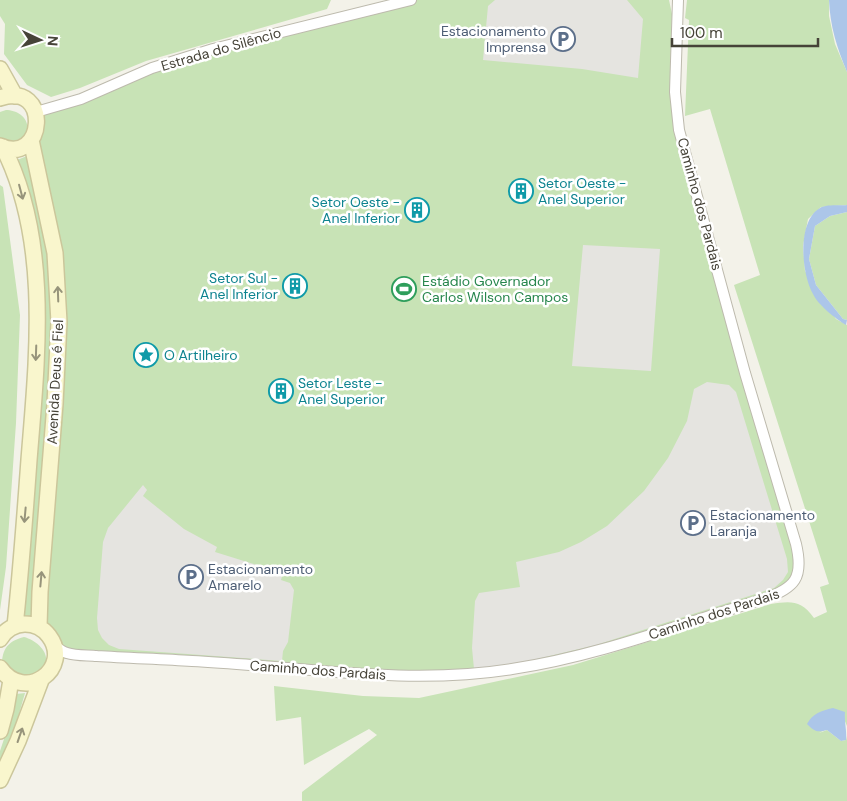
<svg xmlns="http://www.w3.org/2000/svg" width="847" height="801" font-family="'DM Sans',sans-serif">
<rect width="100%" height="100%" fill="#f3f2e9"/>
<path fill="#c8e3b6" d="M 0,0 L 331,0 L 327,9 L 146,61 L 80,88 L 51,97 L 27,85 L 4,54 L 5,24 L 0,16 Z
M 411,0 L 669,0 L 672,14 L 670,77 L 673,115 L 799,555 L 791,586 L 608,648 L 465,674 L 67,653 L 38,623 L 55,404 L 48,219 L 36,112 L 152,68 Z
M 687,0 L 829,0 L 829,16 L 835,44 L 847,72 L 847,205 L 821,207 L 808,219 L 803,246 L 805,271 L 836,319 L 847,325 L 847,726 L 844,719 L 819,733 L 827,730 L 841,741 L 846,740 L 847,736 L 847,801 L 302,801 L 302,792 L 377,735 L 369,729 L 304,765 L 301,717 L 276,721 L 274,686 L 363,696 L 419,698 L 573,665 L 771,604 C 791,601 801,600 814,618 L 827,612 L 820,587 L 829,584 L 734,285 L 760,275 L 710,109 L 685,116 L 689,20 L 685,18 Z
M 6,110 C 17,110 30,118 27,131 C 26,135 22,139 20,143 L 0,144 L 0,112 Z
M 27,156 L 38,197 L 50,271 L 51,347 L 49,401 L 33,625 L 18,623 L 40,348 L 12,162 Z
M 0,185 L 3,187 L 20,315 L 16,423 L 6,567 L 0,610 Z
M 847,212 L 847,320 L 843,319 L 816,285 L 809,259 L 815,226 L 830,216 Z
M 24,637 C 39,641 55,657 41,673 C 38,677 29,680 24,682 L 2,665 C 2,649 8,641 24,637 Z
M 25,693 L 13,735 L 0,767 L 0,751 L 14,709 L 16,694 Z"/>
<path fill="#e5e4e0" d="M 495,0 L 627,0 L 643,19 L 638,78 L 582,69 L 483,60 L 488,6 Z
M 583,245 L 660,249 L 651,371 L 572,366 Z
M 707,382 L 729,385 L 736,392 L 787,559 L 788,572 L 783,580 L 774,588 L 596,645 L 524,662 L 474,669 L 472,648 L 475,601 L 479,593 L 520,587 L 516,562 L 559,552 L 581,542 L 607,526 L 644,491 L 668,458 L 687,421 L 694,389 Z
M 143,485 L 147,490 L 143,496 L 184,529 L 217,547 L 215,552 L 283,573 L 281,580 L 290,583 L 294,590 L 288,642 L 283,651 L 282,661 L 119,649 L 109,645 L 102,638 L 98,630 L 97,618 L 103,542 L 108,528 Z"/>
<path fill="#acc6e9" d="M 829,0 L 847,0 L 847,72 C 837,48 830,26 829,0 Z
M 847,205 L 847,212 L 830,216 L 815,226 L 809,259 L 816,285 L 843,319 L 847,320 L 846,325 C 836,319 818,305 813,294 C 801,273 797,221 820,208 C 826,204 840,206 847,205 Z
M 833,708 L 845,712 C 844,722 847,730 846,740 L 841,741 L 827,730 C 817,733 814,731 807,724 C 813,713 821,711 833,708 Z"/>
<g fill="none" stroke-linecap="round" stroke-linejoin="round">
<defs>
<path id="minor" d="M 36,112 L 81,99 L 152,68 L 213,49 L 411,0
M 54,645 C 58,648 62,652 67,653 C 76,656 88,655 97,656 C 128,658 160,659 192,661 C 298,666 406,686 512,669 C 599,656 680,624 764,599 C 795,588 804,578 796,544 L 745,373 L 679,130 L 675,92 L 678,0"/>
<path id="secondary" d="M 0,69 L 15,96
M 0,98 C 52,80 45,167 0,146
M 31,140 L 55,253 L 59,322 L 55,404 L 40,592 L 39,627
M 3,147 C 51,241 37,359 29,460 C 25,515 21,571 15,626
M 0,639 C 5,630 15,624 25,624 C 34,624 43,628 49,636 C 73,668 25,704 0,668
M 0,731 L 6,709 L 11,680
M 0,780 L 18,741 L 41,680"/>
</defs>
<use href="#minor" stroke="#bdbaad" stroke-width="12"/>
<use href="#secondary" stroke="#cbc69b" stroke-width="18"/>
<use href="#minor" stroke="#fff" stroke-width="10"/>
<use href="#secondary" stroke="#f9f6cd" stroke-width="15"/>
</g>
<defs><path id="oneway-shaft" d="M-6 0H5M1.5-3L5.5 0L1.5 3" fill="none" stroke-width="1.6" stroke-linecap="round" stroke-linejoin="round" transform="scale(1.25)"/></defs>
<g stroke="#97947b">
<use href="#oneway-shaft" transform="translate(21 192) rotate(75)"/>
<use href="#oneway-shaft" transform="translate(58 294) rotate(-92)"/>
<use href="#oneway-shaft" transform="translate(36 353) rotate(92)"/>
<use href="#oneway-shaft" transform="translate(25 515) rotate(95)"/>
<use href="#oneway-shaft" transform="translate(41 579) rotate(-85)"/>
<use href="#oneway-shaft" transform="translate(20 735) rotate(-71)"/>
</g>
<defs>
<symbol id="parking-ring" viewBox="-11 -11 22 22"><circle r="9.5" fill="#fff" stroke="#5c6f8a" stroke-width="1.5"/><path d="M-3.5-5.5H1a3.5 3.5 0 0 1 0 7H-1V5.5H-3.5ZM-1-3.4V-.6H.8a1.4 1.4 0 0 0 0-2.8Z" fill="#5c6f8a"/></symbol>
<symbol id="building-ring" viewBox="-11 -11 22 22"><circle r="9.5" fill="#fff" stroke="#0f9aa8" stroke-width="1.5"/><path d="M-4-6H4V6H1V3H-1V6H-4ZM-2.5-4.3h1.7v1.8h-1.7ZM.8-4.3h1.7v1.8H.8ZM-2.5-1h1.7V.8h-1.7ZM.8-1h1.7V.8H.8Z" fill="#0f9aa8"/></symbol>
<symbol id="stadium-ring" viewBox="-11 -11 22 22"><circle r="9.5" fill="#fff" stroke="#2e9e5b" stroke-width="1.5"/><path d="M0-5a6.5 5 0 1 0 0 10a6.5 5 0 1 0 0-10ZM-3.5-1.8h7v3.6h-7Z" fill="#2e9e5b"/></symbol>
<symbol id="sight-ring" viewBox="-11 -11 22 22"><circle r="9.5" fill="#fff" stroke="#0f9aa8" stroke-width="1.5"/><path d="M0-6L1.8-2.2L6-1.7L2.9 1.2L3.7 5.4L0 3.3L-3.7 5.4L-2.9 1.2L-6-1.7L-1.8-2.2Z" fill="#0f9aa8"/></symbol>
</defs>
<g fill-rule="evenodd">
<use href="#parking-ring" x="549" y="25" width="28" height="28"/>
<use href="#building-ring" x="507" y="177" width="28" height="28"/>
<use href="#building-ring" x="403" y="196" width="28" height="28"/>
<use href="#building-ring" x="281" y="272" width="28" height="28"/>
<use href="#stadium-ring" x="390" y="275" width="28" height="28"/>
<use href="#sight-ring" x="132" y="341" width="28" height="28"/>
<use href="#building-ring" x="267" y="377" width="28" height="28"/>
<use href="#parking-ring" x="679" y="509" width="28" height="28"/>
<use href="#parking-ring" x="177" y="563" width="28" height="28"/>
</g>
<g text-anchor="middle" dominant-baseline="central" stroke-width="5" stroke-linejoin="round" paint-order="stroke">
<g font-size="14" fill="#4e5e75" stroke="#fff" text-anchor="start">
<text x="546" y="31" text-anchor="end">Estacionamento<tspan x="546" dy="16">Imprensa</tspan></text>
<text x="710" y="515">Estacionamento<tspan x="710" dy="16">Laranja</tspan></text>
<text x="208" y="569">Estacionamento<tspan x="208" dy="16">Amarelo</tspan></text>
</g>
<g font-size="14" fill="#464338" stroke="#fff">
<text transform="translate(221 49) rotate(-16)">Estrada do Silêncio</text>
<text transform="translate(700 204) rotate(75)">Caminho dos Pardais</text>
<text transform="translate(55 382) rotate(-87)">Avenida Deus é Fiel</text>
<text transform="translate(714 614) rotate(-18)">Caminho dos Pardais</text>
<text transform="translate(318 670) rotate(4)">Caminho dos Pardais</text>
</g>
<g font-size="14" fill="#0d838f" stroke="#fff" text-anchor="start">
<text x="538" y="183">Setor Oeste -<tspan x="538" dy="16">Anel Superior</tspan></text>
<text x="400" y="202" text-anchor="end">Setor Oeste -<tspan x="400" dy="16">Anel Inferior</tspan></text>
<text x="278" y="278" text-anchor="end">Setor Sul -<tspan x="278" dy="16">Anel Inferior</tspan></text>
<text x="164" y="355">O Artilheiro</text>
<text x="298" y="383">Setor Leste -<tspan x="298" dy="16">Anel Superior</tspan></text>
</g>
<g font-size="14" fill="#27864d" stroke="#fff" text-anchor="start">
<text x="422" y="281">Estádio Governador<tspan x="422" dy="16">Carlos Wilson Campos</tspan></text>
</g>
</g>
<g transform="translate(40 40) rotate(94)" stroke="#ffffff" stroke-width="4" paint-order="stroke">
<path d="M0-4L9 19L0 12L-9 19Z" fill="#464338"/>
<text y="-8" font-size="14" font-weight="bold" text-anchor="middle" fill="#464338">N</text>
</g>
<path d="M672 38v8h146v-8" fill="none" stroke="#464338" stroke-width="2.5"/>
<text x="680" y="38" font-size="15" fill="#464338" stroke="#ffffff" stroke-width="4" paint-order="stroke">100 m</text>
</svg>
